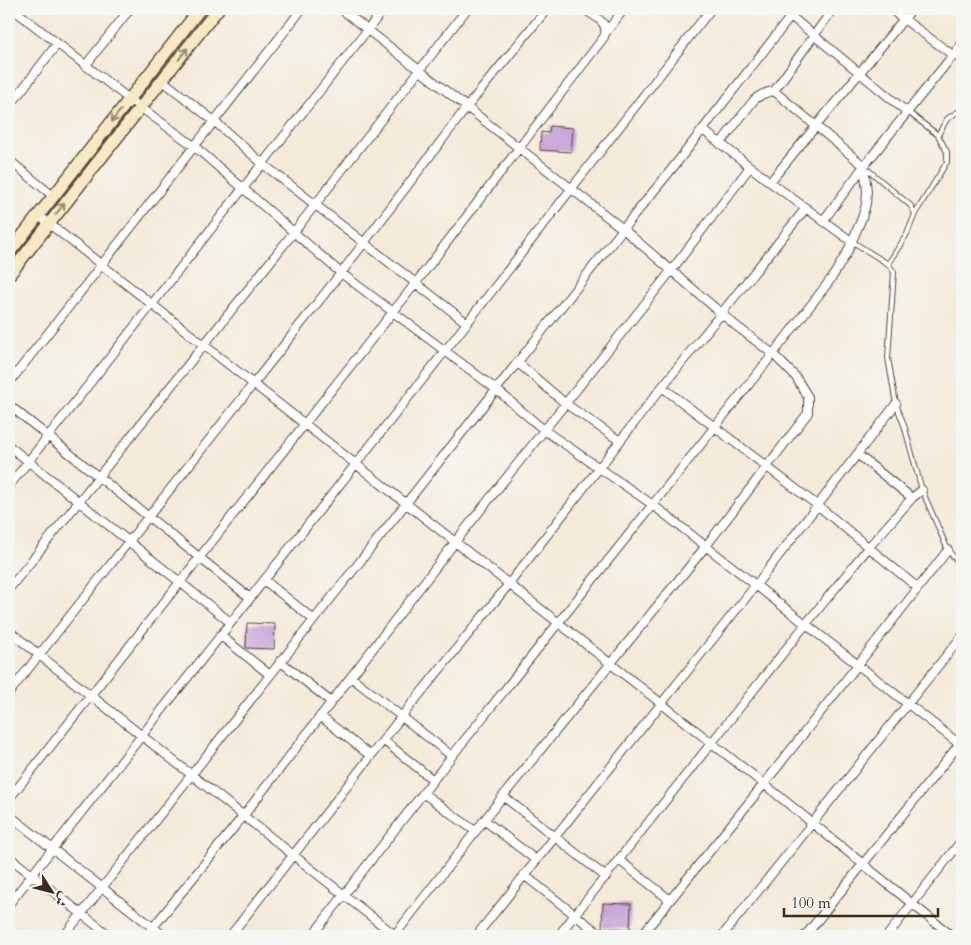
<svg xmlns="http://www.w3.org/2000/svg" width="971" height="945" font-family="Cardo,Amiri,serif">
<rect width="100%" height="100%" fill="#f6f6f2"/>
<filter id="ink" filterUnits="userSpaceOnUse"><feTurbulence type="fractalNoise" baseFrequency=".02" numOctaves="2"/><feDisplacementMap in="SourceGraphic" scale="10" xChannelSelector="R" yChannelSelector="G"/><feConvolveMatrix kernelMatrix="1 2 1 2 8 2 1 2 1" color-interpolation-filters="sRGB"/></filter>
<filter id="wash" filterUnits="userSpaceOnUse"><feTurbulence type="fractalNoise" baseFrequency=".0096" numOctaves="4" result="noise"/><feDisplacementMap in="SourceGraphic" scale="20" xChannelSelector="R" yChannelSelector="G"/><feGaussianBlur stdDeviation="1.12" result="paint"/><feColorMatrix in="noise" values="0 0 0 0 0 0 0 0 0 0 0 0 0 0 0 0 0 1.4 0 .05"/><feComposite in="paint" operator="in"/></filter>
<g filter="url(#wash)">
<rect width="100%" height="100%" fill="#f4eada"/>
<g id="blocks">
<path fill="#c5a0d5" d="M 550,126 L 573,128 L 571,152 L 540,150 L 541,132 L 549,133 Z
M 247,623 L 275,624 L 274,649 L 246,648 Z
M 603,903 L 631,904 L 630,929 L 602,928 Z"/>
</g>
</g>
<g filter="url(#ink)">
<use href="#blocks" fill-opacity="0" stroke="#57473a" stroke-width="1"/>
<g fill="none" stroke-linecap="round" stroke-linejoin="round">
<defs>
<path id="lane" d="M 954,56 L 962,64
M 908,112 L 938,135
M 866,168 L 911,206 L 915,214 L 907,234 L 888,264
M 915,214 L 947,162 L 947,152 L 938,135 L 947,119 L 962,109
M 853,242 L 888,264 L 894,272 L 888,358 L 896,404 L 904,425 L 922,490 L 948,550 L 962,567"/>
<path id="street" d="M 13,9 L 129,99 L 194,146 L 341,273 L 497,390 L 544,430 L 653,505 L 962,746
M 782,9 L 907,112
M 890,9 L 954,56
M 607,31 L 624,9
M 85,66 L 130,9
M 162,80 L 214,121 L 263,164 L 467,323
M 774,91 L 833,9
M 9,107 L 57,44
M 703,130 L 770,182 L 851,241
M 720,144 L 754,100 C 760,95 765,92 774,91 L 864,166 L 823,221
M 9,160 L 53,196
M 770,182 L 912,9
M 38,215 L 764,784 L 952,936
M 517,362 L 566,404 L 620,441
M 9,383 L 302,9
M 662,387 L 817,505 L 918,588
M 9,405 L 250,598
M 9,446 L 230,622
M 857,454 L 912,498
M 9,486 L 384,9
M 264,580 L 313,619
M 9,589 L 294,232 L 467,9
M 9,631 L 396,936
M 220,635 L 270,675
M 280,661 L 331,702
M 351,677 L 452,756
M 9,693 L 341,273 L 467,107 L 547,9
M 320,716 L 371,756
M 383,740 L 433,780
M 423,793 L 475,831
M 503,796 L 606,877
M 9,799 L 415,284 L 604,37 C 610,22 595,17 584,9
M 9,815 L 164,936
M 484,820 L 536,860
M 9,857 L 110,936
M 619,860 L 670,900
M 524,875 L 602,936
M 9,904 L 467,323 L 711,9
M 64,936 L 623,229 L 341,9
M 146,936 L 244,815 L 456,541 L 671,271 L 750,167
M 230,936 L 402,716 L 509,584 L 662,387 L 806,208
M 312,936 L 452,756 L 773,354 L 831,279 L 847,253 L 862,218 L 866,204 L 867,191 L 864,166 L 962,44
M 394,936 L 503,796 L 706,546 L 808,413 L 808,397 L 795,376 L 773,354 L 735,325 L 623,229 L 675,165 L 791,16
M 476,936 L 756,585 L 896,404
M 558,936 L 806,624 L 868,548 L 912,498 L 922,490
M 641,936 L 764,784 L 948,550
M 722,936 L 962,636
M 805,936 L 962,741
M 887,936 L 962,840"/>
<path id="secondary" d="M 9,253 L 200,9
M 9,275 L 218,9"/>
</defs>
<use href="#lane" stroke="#57473a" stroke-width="6"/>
<use href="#street" stroke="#57473a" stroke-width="10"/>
<use href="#secondary" stroke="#57473a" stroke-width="14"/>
<use href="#lane" stroke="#fff" stroke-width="4"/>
<use href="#street" stroke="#fff" stroke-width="8"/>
<use href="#secondary" stroke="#f6e9c3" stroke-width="11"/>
</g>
<defs><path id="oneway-shaft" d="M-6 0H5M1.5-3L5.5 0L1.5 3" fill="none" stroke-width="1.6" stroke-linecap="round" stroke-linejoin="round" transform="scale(1.25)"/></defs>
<g stroke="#988a70">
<use href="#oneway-shaft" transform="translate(183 54) rotate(-52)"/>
<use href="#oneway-shaft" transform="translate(116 116) rotate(128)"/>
<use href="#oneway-shaft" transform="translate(60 209) rotate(-51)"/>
</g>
</g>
<rect width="971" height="945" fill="none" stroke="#f6f6f2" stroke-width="30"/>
<g transform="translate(52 892) rotate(126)" stroke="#f6f6f2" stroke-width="4" paint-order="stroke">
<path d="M0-4L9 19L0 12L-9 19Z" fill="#3b2a1e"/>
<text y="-8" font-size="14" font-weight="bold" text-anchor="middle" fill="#3b2a1e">ش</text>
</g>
<path d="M784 908v8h154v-8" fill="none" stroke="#3b2a1e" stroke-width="2.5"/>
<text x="791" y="908" font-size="15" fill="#3b2a1e" stroke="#f6f6f2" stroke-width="4" paint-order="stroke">100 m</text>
</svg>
